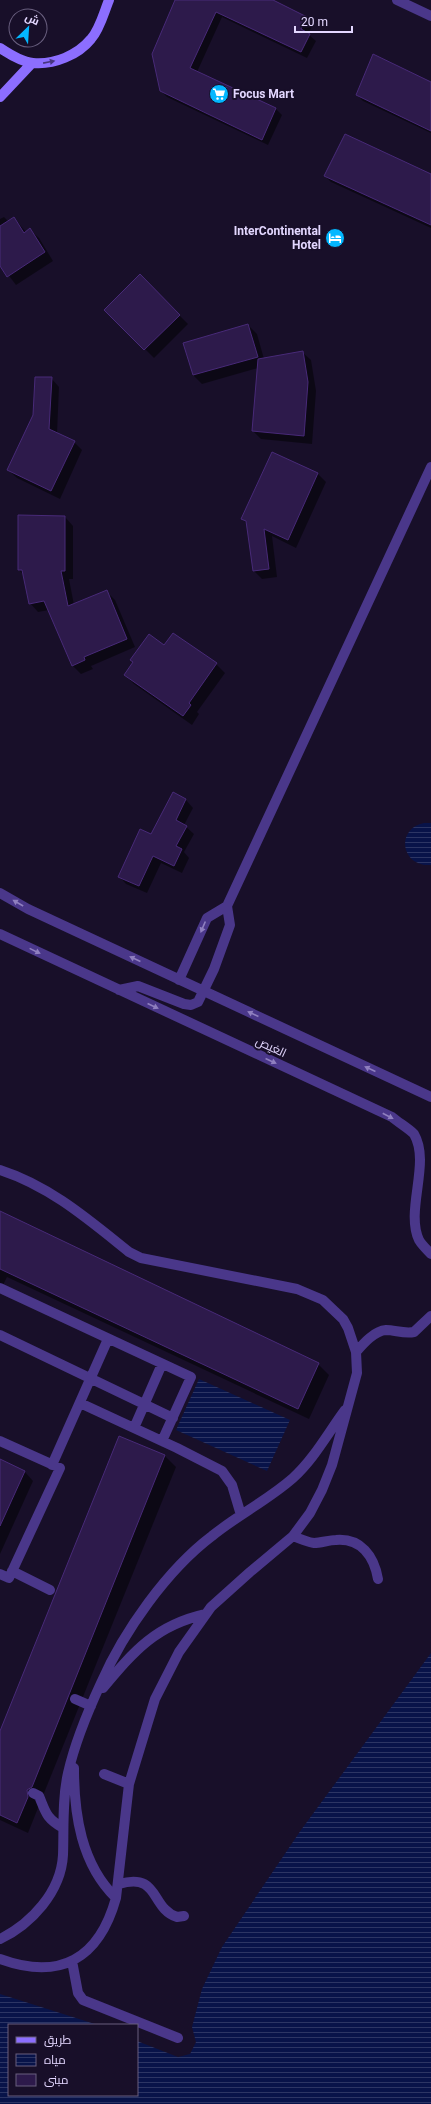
<svg xmlns="http://www.w3.org/2000/svg" width="431" height="2104" font-family="Roboto,Cairo,sans-serif">
<defs>
<pattern id="water-rules" width="6" height="5" patternUnits="userSpaceOnUse"><rect width="6" height="5" fill="#081349"/><path d="M0 2.5h6" fill="none" stroke="#2c3564"/></pattern>
</defs>
<rect width="100%" height="100%" fill="#180f29"/>
<path fill="url(#water-rules)" d="M 424,823 L 431,823 L 431,865 C 401,867 395,829 424,823 Z
M 199,1379 L 290,1420 L 267,1471 L 176,1430 Z
M 431,1653 L 431,2104 L 0,2104 L 0,1994 L 98,2025 L 9,2025 L 9,2095 L 137,2095 L 137,2041 L 178,2057 L 190,2054 L 196,2042 L 192,2027 L 202,1989 L 222,1947 L 301,1830 Z"/>
<path fill="#0007" d="M 176,0 L 270,0 L 307,17 L 313,24 L 308,34 L 316,41 L 307,58 L 222,17 L 197,72 L 276,109 L 282,115 L 268,145 L 167,97 L 161,91 Z
M 431,83 L 431,133 L 363,101 L 357,95 Z
M 431,175 L 431,228 L 331,182 L 325,176 Z
M 4,217 L 9,222 L 14,218 L 26,232 L 30,230 L 39,238 L 53,261 L 16,285 L 0,264 L 0,219 Z
M 140,276 L 188,324 L 154,358 L 106,310 Z
M 248,325 L 257,334 L 264,359 L 302,352 L 311,360 L 316,391 L 312,444 L 261,439 L 253,431 L 258,368 L 202,384 L 193,375 L 184,344 Z
M 51,378 L 59,387 L 57,434 L 74,442 L 82,450 L 60,499 L 17,478 L 8,470 Z
M 272,453 L 318,474 L 326,482 L 296,548 L 272,536 L 277,577 L 262,579 L 254,571 L 247,524 L 242,518 Z
M 65,517 L 73,526 L 73,579 L 69,579 L 74,605 L 106,591 L 115,600 L 135,647 L 91,666 L 93,669 L 81,674 L 72,665 L 49,610 L 38,612 L 30,603 L 24,575 L 19,570 Z
M 173,634 L 216,664 L 225,673 L 197,712 L 199,714 L 192,725 L 134,684 L 125,675 L 164,646 Z
M 173,794 L 186,800 L 193,808 L 184,825 L 194,834 L 184,852 L 189,858 L 182,873 L 161,863 L 147,893 L 126,884 L 119,876 L 152,836 Z
M 0,1212 L 318,1364 L 329,1375 L 309,1419 L 7,1277 L 0,1291 Z
M 165,1456 L 176,1467 L 42,1798 L 38,1802 L 38,1808 L 28,1833 L 0,1820 L 0,1734 Z
M 0,1461 L 25,1472 L 33,1481 L 0,1554 Z"/>
<path fill="#2d1a4b" stroke="#482a78" d="M 175,0 L 273,0 L 307,17 L 301,29 L 310,34 L 301,52 L 216,12 L 190,68 L 276,108 L 262,140 L 160,91 L 152,54 Z
M 373,54 L 431,82 L 431,131 L 356,95 Z
M 345,134 L 431,174 L 431,225 L 324,176 Z
M 14,217 L 24,233 L 30,228 L 45,252 L 7,277 L 0,266 L 0,226 Z
M 140,274 L 180,315 L 144,350 L 104,310 Z
M 248,324 L 258,357 L 193,375 L 183,343 Z
M 303,351 L 308,382 L 304,436 L 252,431 L 258,359 Z
M 35,377 L 52,377 L 49,429 L 75,441 L 51,491 L 7,470 L 33,415 Z
M 272,452 L 318,473 L 288,540 L 264,529 L 269,569 L 253,571 L 246,521 L 241,519 Z
M 18,515 L 65,516 L 65,571 L 61,571 L 68,606 L 107,590 L 127,639 L 84,657 L 85,660 L 72,666 L 44,601 L 29,604 L 22,570 L 18,570 Z
M 173,633 L 217,663 L 189,703 L 191,705 L 183,716 L 124,675 L 133,662 L 130,660 L 149,634 L 164,645 Z
M 173,792 L 186,799 L 176,820 L 187,826 L 176,846 L 182,849 L 174,866 L 153,856 L 139,886 L 118,877 L 140,829 L 151,834 Z
M 0,1211 L 319,1363 L 298,1409 L 0,1269 Z
M 119,1436 L 165,1455 L 32,1787 L 27,1790 L 28,1797 L 17,1823 L 0,1815 L 0,1731 Z
M 0,1459 L 25,1471 L 0,1526 Z"/>
<g fill="none" stroke-linecap="round" stroke-linejoin="round">
<path stroke="#4a378a" stroke-width="10" d="M 0,1170 C 50,1186 89,1220 129,1252 L 141,1258 L 297,1289 L 323,1300 L 343,1319 L 348,1328 L 356,1352 L 357,1373 L 332,1465 L 322,1490 L 310,1513 L 293,1536 L 250,1572 L 211,1607 L 179,1652 L 155,1699 L 129,1784 L 116,1898 C 99,1959 60,1981 0,1959
M 0,1288 L 191,1377 L 162,1441
M 0,1335 L 173,1418
M 356,1352 C 363,1344 374,1331 386,1330 C 395,1330 404,1334 414,1332 L 431,1316
M 80,1403 L 177,1448 L 222,1471 L 232,1485 L 241,1515
M 134,1428 L 162,1364
M 0,1441 L 60,1468 L 9,1578 L 0,1574
M 52,1465 L 108,1339
M 293,1536 C 300,1539 307,1542 314,1543 C 321,1543 329,1540 336,1540 C 361,1538 374,1556 378,1579
M 12,1571 L 50,1590
M 103,1688 C 134,1651 156,1625 206,1614
M 75,1699 L 91,1706
M 74,1768 C 74,1814 81,1864 116,1898
M 104,1774 L 129,1784
M 33,1793 L 39,1796 C 46,1813 46,1818 63,1828
M 119,1884 C 160,1872 150,1908 177,1917 L 184,1916
M 0,1939 C 31,1924 61,1892 63,1855 C 64,1828 62,1800 68,1773 C 75,1742 88,1711 101,1683 C 124,1631 167,1570 212,1536 C 238,1515 268,1500 293,1478 C 314,1459 328,1433 345,1410
M 72,1961 L 78,1993 L 83,2000 L 178,2038"/>
<path stroke="#4a378a" stroke-width="10" d="M 397,0 L 431,16
M 0,893 L 28,909 L 431,1097
M 0,934 L 392,1117 C 399,1123 408,1128 414,1134 C 431,1163 405,1210 419,1240 C 422,1245 427,1250 431,1254
M 179,980 L 207,918 L 227,906 L 431,467
M 119,990 L 138,986 L 184,1004 L 191,1005 L 198,1002 L 214,969 L 230,925 L 227,906"/>
<path stroke="#8c6eff" stroke-width="10" d="M 0,48 C 9,54 22,62 33,63 C 54,65 78,55 91,39 C 100,29 104,12 109,0
M 0,97 L 32,63"/>
</g>
<defs><path id="oneway-solid" d="M-6-.8H1V-3.2L6.5 0L1 3.2V.8H-6Z"/></defs>
<use fill="#46357f" href="#oneway-solid" transform="translate(49 62) rotate(-11)"/>
<g fill="#8f7fbf">
<use href="#oneway-solid" transform="translate(18 903) rotate(-150)"/>
<use href="#oneway-solid" transform="translate(203 927) rotate(113)"/>
<use href="#oneway-solid" transform="translate(35 951) rotate(26)"/>
<use href="#oneway-solid" transform="translate(135 959) rotate(-155)"/>
<use href="#oneway-solid" transform="translate(153 1006) rotate(25)"/>
<use href="#oneway-solid" transform="translate(253 1014) rotate(-155)"/>
<use href="#oneway-solid" transform="translate(271 1061) rotate(25)"/>
<use href="#oneway-solid" transform="translate(370 1069) rotate(-155)"/>
<use href="#oneway-solid" transform="translate(388 1116) rotate(28)"/>
</g>
<defs>
<symbol id="supermarket-disc" viewBox="-11 -11 22 22"><circle r="9.5" fill="#03b7ff" stroke="#180f29"/><path d="M-6-5.5h2.5l.6 2H6L4.5 2H-2.5L-4.4-4H-6ZM-1.5 3.2a1.3 1.3 0 1 0 .1 0ZM3 3.2a1.3 1.3 0 1 0 .1 0Z" fill="#fff"/></symbol>
<symbol id="hotel-disc" viewBox="-11 -11 22 22"><circle r="9.5" fill="#03b7ff" stroke="#180f29"/><path d="M-6-4.5h1.5V1H6V5H4.5V3h-9V5H-6ZM-4 0a1.8 1.8 0 1 1 3.6 0ZM.5 0V-2.5h3Q6-2.5 6 0Z" fill="#fff"/></symbol>
</defs>
<g fill-rule="evenodd">
<use href="#supermarket-disc" x="208" y="83" width="22" height="22"/>
<use href="#hotel-disc" x="324" y="227" width="22" height="22"/>
</g>
<g text-anchor="middle" dominant-baseline="central" stroke-width="4" stroke-linejoin="round" paint-order="stroke">
<g font-size="12" font-weight="bold" fill="#e3d7ff" stroke="#180f29" text-anchor="start">
<text x="233" y="94">Focus Mart</text>
<text x="321" y="231" text-anchor="end">InterContinental<tspan x="321" dy="14">Hotel</tspan></text>
</g>
<g font-size="12" fill="#e3d7ff" stroke="#180f29">
<text transform="translate(271 1047) rotate(25)">الغيص</text>
</g>
</g>
<rect x="8" y="2024" width="130" height="72" fill="#180f29" stroke="#695f7f"/>
<rect x="16" y="2037" width="20" height="6" fill="#8c6eff" stroke="#695f7f"/>
<text x="44" y="2044" font-size="12" fill="#e3d7ff">طريق</text>
<rect x="16" y="2054" width="20" height="12" fill="url(#water-rules)" stroke="#695f7f"/>
<text x="44" y="2064" font-size="12" fill="#e3d7ff">مياه</text>
<rect x="16" y="2074" width="20" height="12" fill="#2d1a4b" stroke="#695f7f"/>
<text x="44" y="2084" font-size="12" fill="#e3d7ff">مبنى</text>
<g transform="translate(28 28) rotate(25)"><circle r="19" fill="#180f29" stroke="#695f7f"/>
<path d="M0-3L7 15L0 10L-7 15Z" fill="#03b7ff"/>
<text y="-6" font-size="11" font-weight="bold" text-anchor="middle" fill="#e3d7ff">ش</text>
</g>
<path d="M295 26v6h57v-6" fill="none" stroke="#e3d7ff" stroke-width="2"/>
<text x="301" y="26" font-size="12" fill="#e3d7ff" stroke="#180f29" stroke-width="3" paint-order="stroke">20 m</text>
</svg>
